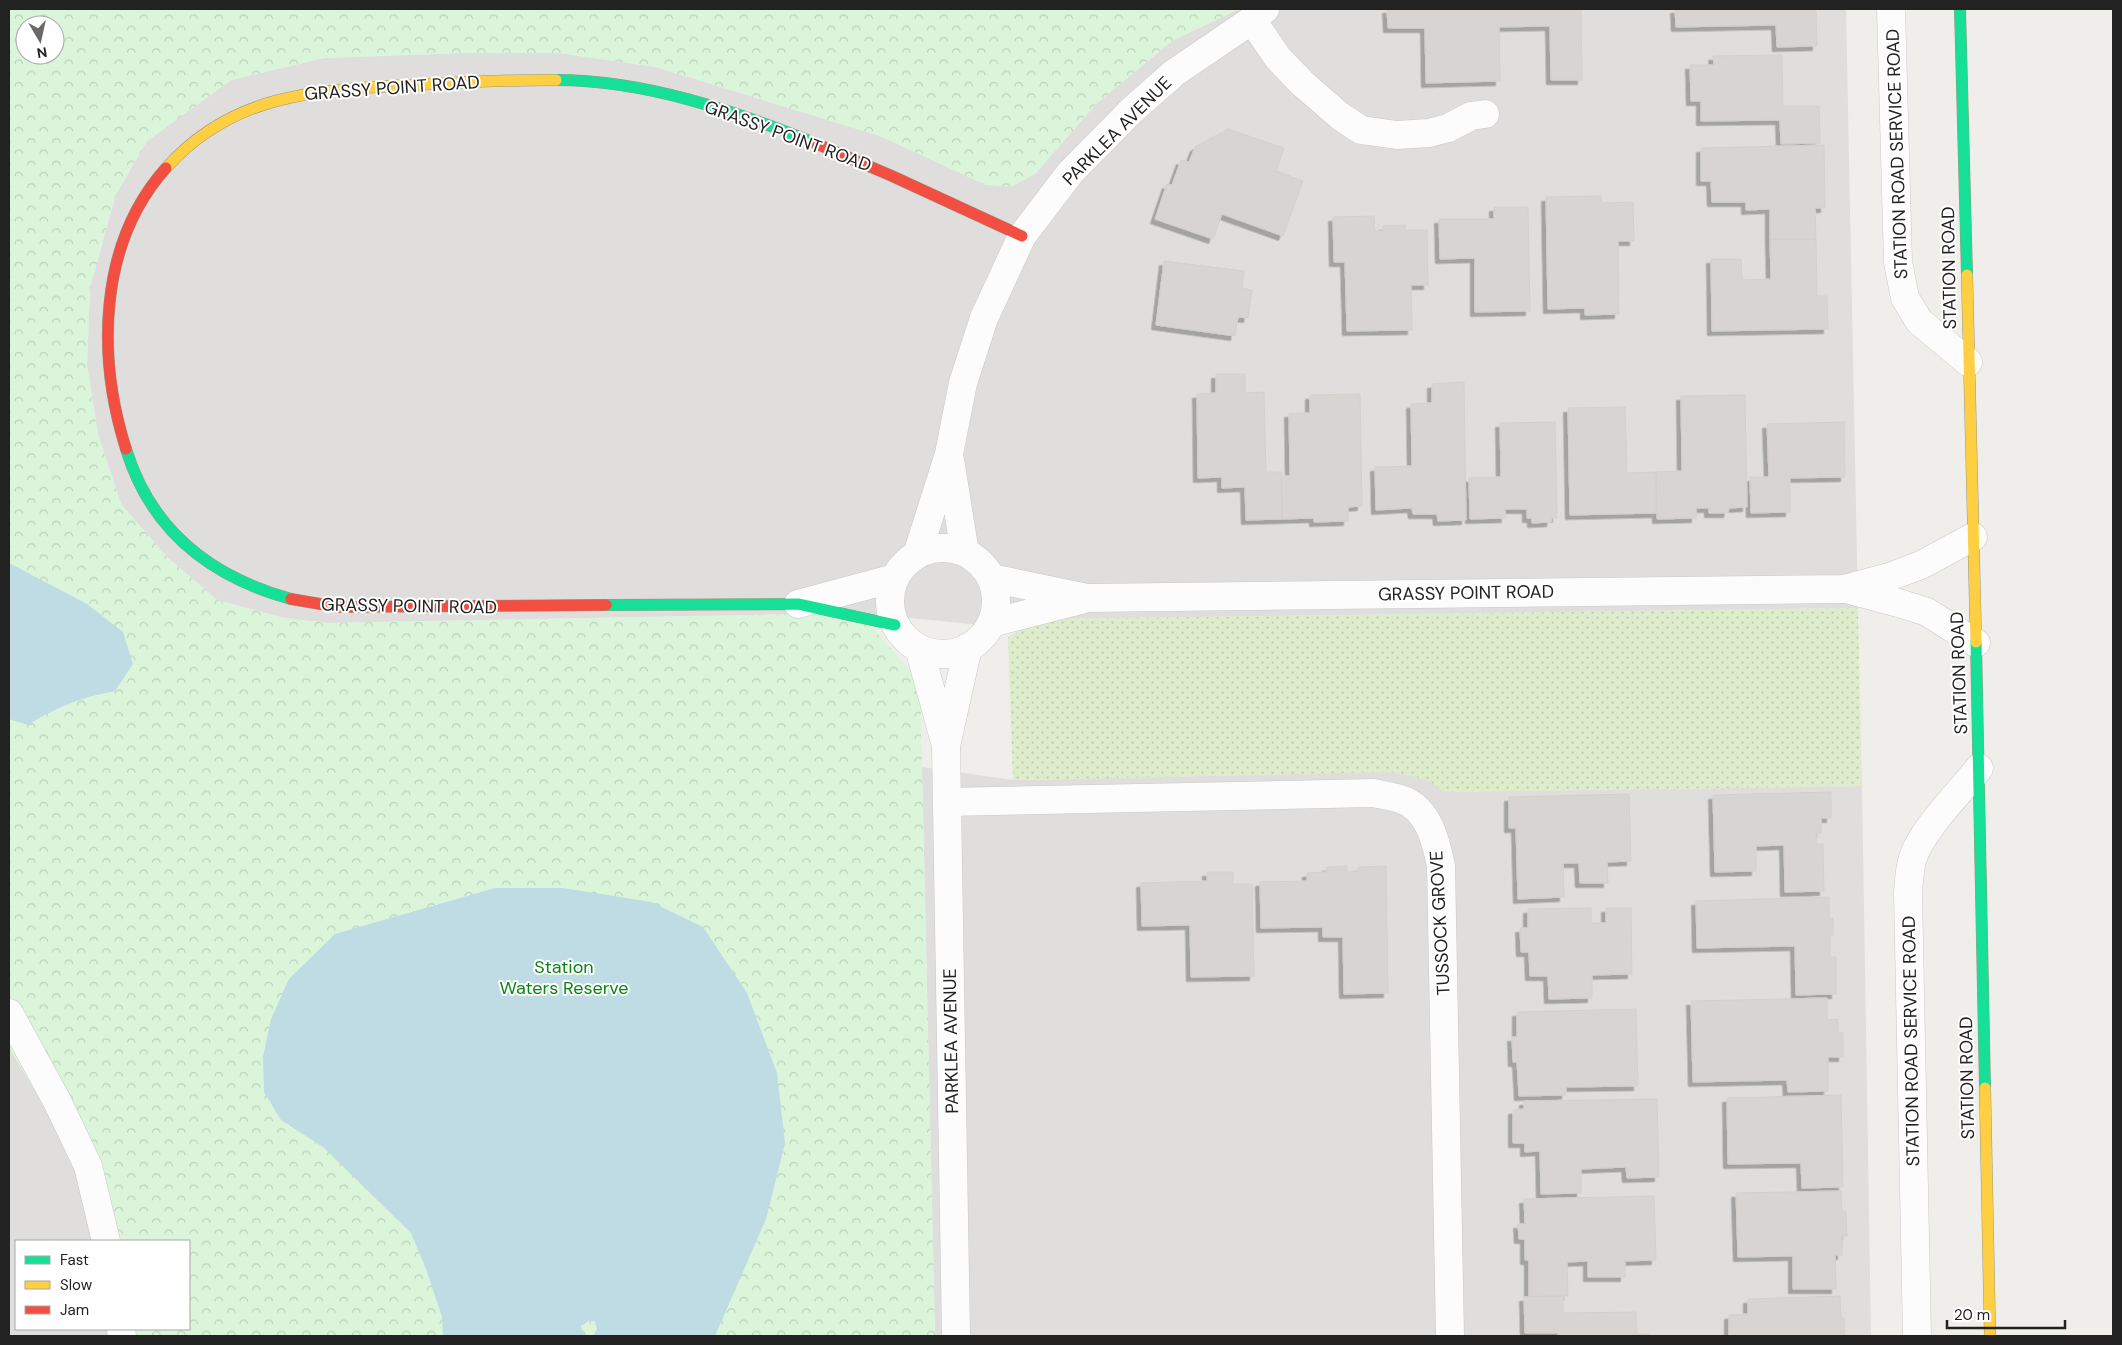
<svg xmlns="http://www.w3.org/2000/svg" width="2122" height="1345" font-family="'DM Sans',sans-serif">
<defs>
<pattern id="grass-dots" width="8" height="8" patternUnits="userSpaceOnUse" patternTransform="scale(1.25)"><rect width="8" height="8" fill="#ddeccb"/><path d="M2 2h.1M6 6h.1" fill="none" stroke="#bdcaae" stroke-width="1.8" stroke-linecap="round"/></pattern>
<pattern id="park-crowns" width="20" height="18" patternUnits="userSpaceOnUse" patternTransform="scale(1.25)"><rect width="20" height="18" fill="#daf5da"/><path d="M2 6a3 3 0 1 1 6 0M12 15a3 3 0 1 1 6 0" fill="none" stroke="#bbd2bb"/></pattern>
<filter id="shadow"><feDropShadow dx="-4.5" dy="4.5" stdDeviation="0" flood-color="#0004"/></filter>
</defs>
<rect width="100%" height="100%" fill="#f0eeeb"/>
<path fill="#dfdedc" d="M 1239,9 L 1846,9 L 1858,608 L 1052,619 L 1021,629 L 860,613 L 328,623 L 284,618 L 217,600 L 167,557 L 121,504 L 98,434 L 87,365 L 90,288 L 116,194 L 147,141 L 231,80 L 324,58 L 462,53 L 559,53 L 656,67 L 880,136 L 986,185 L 1035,174 L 1096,104 L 1172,41 Z
M 922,767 L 1013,780 L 1387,772 L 1416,775 L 1435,784 L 1444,792 L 1862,786 L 1871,1336 L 935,1336 Z
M 9,1047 L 86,1178 L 99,1241 L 16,1241 L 16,1329 L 116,1329 L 118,1336 L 9,1336 Z"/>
<path fill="url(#grass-dots)" d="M 1858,608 L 1862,786 L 1444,792 C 1427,777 1409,775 1387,772 L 1013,780 L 1008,637 L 1021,629 L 1052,619 Z"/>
<path fill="url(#park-crowns)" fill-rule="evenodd" d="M 9,9 L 1239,9 L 1172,41 L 1096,104 L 1035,174 L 1011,187 L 986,185 L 880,136 L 656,67 L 559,53 L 462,53 L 324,58 L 231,80 L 147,141 L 116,194 L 90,288 L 87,365 L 98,434 L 121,504 L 167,557 L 217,600 L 284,618 L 328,623 L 860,613 L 920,682 L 935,1336 L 118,1336 L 116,1329 L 189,1329 L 189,1241 L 99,1241 L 86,1178 L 9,1047 ZM 25,25 L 55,25 L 55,55 L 25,55 Z"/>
<path fill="#bfdbe3" d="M 9,563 L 87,604 L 123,632 L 133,664 L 115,691 C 82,697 56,707 28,725 L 9,719 Z
M 495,888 L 563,888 L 651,902 L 703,927 L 747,993 L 777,1073 L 785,1143 L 766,1219 L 715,1336 L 593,1336 L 597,1329 L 595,1321 L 589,1321 L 581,1326 L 582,1332 L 588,1336 L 443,1336 L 442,1317 L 426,1269 L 411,1233 L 323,1147 L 281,1120 L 264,1092 L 263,1057 L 271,1019 L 289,979 L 335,934 Z"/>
<path fill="#d7d4d2" stroke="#d3d0cc" filter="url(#shadow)" d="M 1387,9 L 1581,9 L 1582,80 L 1551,80 L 1550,26 L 1499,27 L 1500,81 L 1426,83 L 1425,28 L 1388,28 Z
M 1675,9 L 1816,10 L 1817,46 L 1777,47 L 1776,25 L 1676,27 Z
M 1782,55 L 1783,106 L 1819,106 L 1820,143 L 1781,144 L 1780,120 L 1701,121 L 1701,101 L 1691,101 L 1690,65 L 1714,65 L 1713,56 Z
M 1228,129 L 1284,148 L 1276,171 L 1303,181 L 1283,236 L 1222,214 L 1213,239 L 1155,219 L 1167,184 L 1172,185 L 1181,160 L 1189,162 L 1195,147 Z
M 1824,145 L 1825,208 L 1815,208 L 1816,239 L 1770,239 L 1770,209 L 1746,210 L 1746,202 L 1712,202 L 1711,181 L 1701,181 L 1701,148 Z
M 1601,196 L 1602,203 L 1633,202 L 1634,241 L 1618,241 L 1619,314 L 1585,315 L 1585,308 L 1548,309 L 1546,197 Z
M 1494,207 L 1528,207 L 1530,311 L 1475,312 L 1475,258 L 1440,259 L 1439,219 L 1494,219 Z
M 1374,216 L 1375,231 L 1383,231 L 1383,226 L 1405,225 L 1405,230 L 1427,230 L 1428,285 L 1411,285 L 1412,330 L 1347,331 L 1345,262 L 1334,262 L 1333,217 Z
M 1770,239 L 1816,239 L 1817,296 L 1827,296 L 1828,329 L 1712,331 L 1711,259 L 1741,259 L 1742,280 L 1771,279 Z
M 1164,261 L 1244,271 L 1242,288 L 1252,290 L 1248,318 L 1238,317 L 1235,336 L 1156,325 Z
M 1216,374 L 1245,374 L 1245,393 L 1264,392 L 1266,472 L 1281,472 L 1282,519 L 1246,520 L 1245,487 L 1222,488 L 1222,477 L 1198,478 L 1197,394 L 1216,393 Z
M 1464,382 L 1466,520 L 1438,521 L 1437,514 L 1413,514 L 1412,508 L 1376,510 L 1375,467 L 1412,466 L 1411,404 L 1432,403 L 1432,384 Z
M 1360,394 L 1362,506 L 1348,507 L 1348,521 L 1314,522 L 1314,518 L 1282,519 L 1282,476 L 1290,476 L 1289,413 L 1310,413 L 1310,395 Z
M 1745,395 L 1747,507 L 1729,508 L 1728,513 L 1709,513 L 1709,508 L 1696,508 L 1696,518 L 1657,519 L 1656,472 L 1682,471 L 1681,396 Z
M 1625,407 L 1627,473 L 1656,472 L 1656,513 L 1570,515 L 1568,408 Z
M 1555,422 L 1557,518 L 1552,517 L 1551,522 L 1532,523 L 1532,518 L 1527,518 L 1527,509 L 1505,509 L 1506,518 L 1470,519 L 1469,478 L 1501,477 L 1500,423 Z
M 1844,422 L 1845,477 L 1790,478 L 1790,512 L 1751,513 L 1750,477 L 1769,477 L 1767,424 Z
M 1831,792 L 1831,818 L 1821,818 L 1821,833 L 1816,833 L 1816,844 L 1823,844 L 1824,891 L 1785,892 L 1784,845 L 1756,846 L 1756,871 L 1715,872 L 1713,795 Z
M 1629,794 L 1631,861 L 1607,862 L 1608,883 L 1580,883 L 1579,863 L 1563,863 L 1564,897 L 1518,899 L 1516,828 L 1509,828 L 1509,797 Z
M 1347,866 L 1347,872 L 1358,871 L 1358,867 L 1386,866 L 1388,993 L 1344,994 L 1343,937 L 1323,937 L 1323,927 L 1261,928 L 1260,882 L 1307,881 L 1307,873 L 1327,872 L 1326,867 Z
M 1207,872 L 1233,872 L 1233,884 L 1252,884 L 1254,976 L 1191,977 L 1190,925 L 1142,926 L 1141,883 L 1207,881 Z
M 1829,897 L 1829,918 L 1833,918 L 1833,935 L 1830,935 L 1830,957 L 1836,957 L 1836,994 L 1796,995 L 1795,946 L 1697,948 L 1696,901 Z
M 1591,908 L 1591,923 L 1606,923 L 1606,908 L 1631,908 L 1632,974 L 1592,975 L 1592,998 L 1549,999 L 1548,976 L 1530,976 L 1529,952 L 1521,952 L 1520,928 L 1528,928 L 1528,909 Z
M 1827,998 L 1827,1020 L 1838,1019 L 1838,1033 L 1843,1033 L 1843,1057 L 1828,1057 L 1828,1091 L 1788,1092 L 1787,1080 L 1693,1082 L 1691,1001 Z
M 1636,1009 L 1638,1086 L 1566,1087 L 1566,1095 L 1519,1096 L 1517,1062 L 1513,1062 L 1512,1037 L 1517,1037 L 1517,1012 Z
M 1841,1095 L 1843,1187 L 1802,1188 L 1801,1163 L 1728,1164 L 1727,1098 Z
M 1657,1099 L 1659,1177 L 1627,1178 L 1626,1167 L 1581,1169 L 1581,1193 L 1541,1194 L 1540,1151 L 1525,1152 L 1525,1143 L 1513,1143 L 1513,1110 L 1524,1109 L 1524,1101 Z
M 1841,1191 L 1842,1211 L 1846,1211 L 1847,1236 L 1842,1236 L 1842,1255 L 1835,1255 L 1836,1289 L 1793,1289 L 1793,1256 L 1738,1257 L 1736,1193 Z
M 1654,1196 L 1656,1260 L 1625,1261 L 1625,1277 L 1588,1277 L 1588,1261 L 1567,1262 L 1568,1296 L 1529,1296 L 1529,1260 L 1525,1260 L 1525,1239 L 1519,1239 L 1518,1224 L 1525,1224 L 1524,1199 Z
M 1563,1296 L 1563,1313 L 1636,1312 L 1637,1334 L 1649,1334 L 1649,1336 L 1558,1336 L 1558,1333 L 1525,1333 L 1524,1297 Z
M 1840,1296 L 1841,1317 L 1844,1318 L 1845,1336 L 1729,1336 L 1729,1315 L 1748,1314 L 1748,1299 Z"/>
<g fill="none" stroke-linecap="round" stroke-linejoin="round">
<defs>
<path id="street" d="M 1891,9 L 1898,262 L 1905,298 L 1919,321 L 1968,362
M 1252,20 L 1278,58 L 1303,84 L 1340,116 L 1361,130 L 1397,135 L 1429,133 L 1448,128 L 1471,116 L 1485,114
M 950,460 L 965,553
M890 601a53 53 0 1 1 106 0a53 53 0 1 1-106 0Z
M 917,555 L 949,454 L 963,383 L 984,318 L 1022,236 L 1070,173 L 1131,111 L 1174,73 L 1252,20 L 1265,9
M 991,578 L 1087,598 L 1844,589 L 1889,577 L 1921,565 L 1973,537
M 1846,589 L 1902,604 L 1927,612 L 1976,643
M 798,604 L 895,578
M 991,623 L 1081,600
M 919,648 L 945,742
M 947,802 L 1373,793 C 1382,795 1391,796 1400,799 C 1428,807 1436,841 1441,866 L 1450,1336
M 9,1013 L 58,1103 L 88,1166 L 106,1241
M 121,1329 L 122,1336
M 956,1336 L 946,746 L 968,647
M 1917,1336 L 1908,893 C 1909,881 1909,867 1914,855 C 1923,829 1961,791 1979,768"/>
<path id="fast" d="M 1960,9 L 1967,275
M 556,80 C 645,80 735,111 817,144
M 126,449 C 151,531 211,577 291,599
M 606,605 L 798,604 L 895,625
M 1976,642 L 1985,1088"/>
<path id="slow" d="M 166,168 C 233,93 317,90 412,85 C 460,82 508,80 556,80
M 1967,275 L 1976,642
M 1985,1088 L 1990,1336"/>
<path id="jam" d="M 817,144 L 892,176 L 1022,236
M 126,449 C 97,357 98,244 166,168
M 291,599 L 338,607 L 606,605"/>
</defs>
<use href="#street" stroke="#c9c8c7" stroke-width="29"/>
<use href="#fast" stroke="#999a82" stroke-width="12"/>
<use href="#slow" stroke="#999a82" stroke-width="12"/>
<use href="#jam" stroke="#999a82" stroke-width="12"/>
<use href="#street" stroke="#fdfcfc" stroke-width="28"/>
<use href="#fast" stroke="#16e098" stroke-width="11"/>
<use href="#slow" stroke="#ffcf43" stroke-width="11"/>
<use href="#jam" stroke="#f24e42" stroke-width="11"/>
</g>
<g text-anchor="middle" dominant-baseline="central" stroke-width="4" stroke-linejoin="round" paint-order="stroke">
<g font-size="18" fill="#222" stroke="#fff">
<text transform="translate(392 88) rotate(-4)">GRASSY POINT ROAD</text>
<text transform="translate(1117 131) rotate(-45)">PARKLEA AVENUE</text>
<text transform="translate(788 136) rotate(20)">GRASSY POINT ROAD</text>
<text transform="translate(1897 154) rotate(-92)">STATION ROAD SERVICE ROAD</text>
<text transform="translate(1949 268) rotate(-91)">STATION ROAD</text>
<text transform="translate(1466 593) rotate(-1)">GRASSY POINT ROAD</text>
<text transform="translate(409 606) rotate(1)">GRASSY POINT ROAD</text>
<text transform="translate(1959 673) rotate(-92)">STATION ROAD</text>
<text transform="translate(1440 923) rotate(-93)">TUSSOCK GROVE</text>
<text transform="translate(951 1041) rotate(-91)">PARKLEA AVENUE</text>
<text transform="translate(1911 1041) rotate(-91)">STATION ROAD SERVICE ROAD</text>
<text transform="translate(1967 1078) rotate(-91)">STATION ROAD</text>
</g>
<g font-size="18" fill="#0c8416" stroke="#fff">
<text x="564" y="967">Station<tspan x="564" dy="21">Waters Reserve</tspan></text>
</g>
</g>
<rect width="2122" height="1345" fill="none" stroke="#222222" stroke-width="20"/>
<rect x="15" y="1240" width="175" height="90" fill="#ffffff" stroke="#a7a7a7"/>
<rect x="25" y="1256" width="25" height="8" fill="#16e098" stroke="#a7a7a7"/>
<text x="60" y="1265" font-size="15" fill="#222222">Fast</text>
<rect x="25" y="1281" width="25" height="8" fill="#ffcf43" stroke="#a7a7a7"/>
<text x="60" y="1290" font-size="15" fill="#222222">Slow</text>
<rect x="25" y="1306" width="25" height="8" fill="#f24e42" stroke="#a7a7a7"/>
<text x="60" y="1315" font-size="15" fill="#222222">Jam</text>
<g transform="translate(40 40) rotate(171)"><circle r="24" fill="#ffffff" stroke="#a7a7a7"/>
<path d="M0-4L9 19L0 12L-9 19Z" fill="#6a6968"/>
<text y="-8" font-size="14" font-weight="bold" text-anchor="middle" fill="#222222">N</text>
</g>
<path d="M1947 1320v8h118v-8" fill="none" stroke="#222222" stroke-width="2.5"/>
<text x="1954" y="1320" font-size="15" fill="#222222" stroke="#ffffff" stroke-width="4" paint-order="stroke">20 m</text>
</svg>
